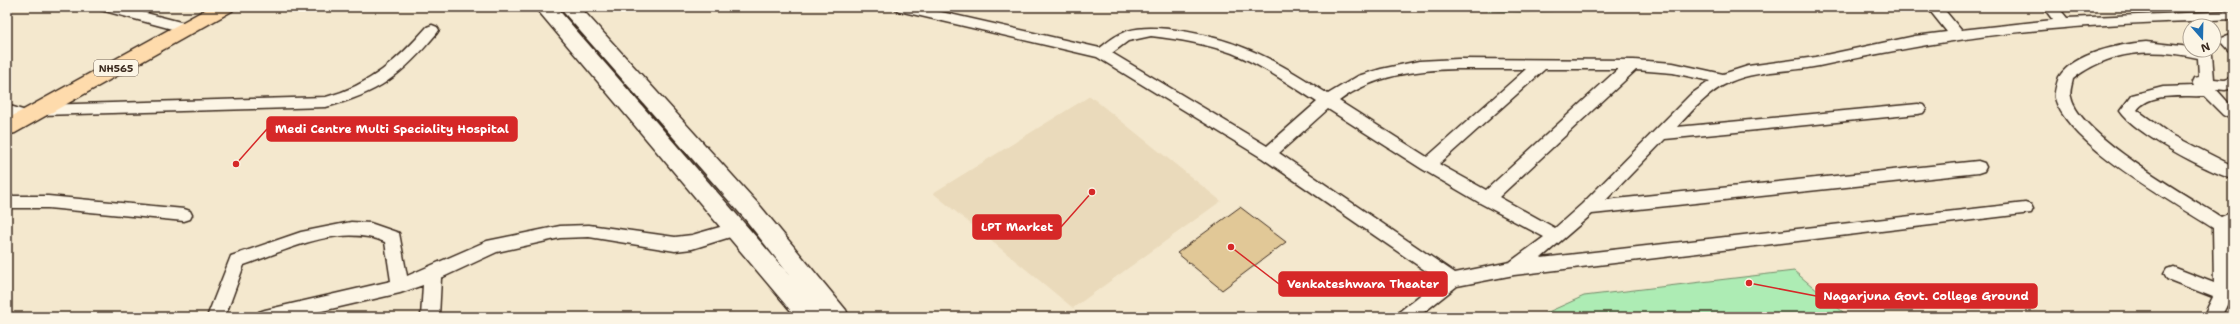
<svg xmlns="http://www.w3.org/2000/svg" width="2240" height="324" font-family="'Shantell Sans',sans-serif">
<rect width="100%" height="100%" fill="#f4e8ce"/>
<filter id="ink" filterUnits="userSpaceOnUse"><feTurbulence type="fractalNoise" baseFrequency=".025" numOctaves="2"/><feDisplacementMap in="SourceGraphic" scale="8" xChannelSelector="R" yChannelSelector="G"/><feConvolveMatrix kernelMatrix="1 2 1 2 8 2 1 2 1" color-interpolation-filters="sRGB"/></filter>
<g filter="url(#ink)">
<path fill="#eadabb" d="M 1090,96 L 1221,201 L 1073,308 L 933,193 Z"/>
<path fill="#adecb4" stroke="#748b69" d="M 1397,7 L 1622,7 L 1526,12 Z
M 1794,271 L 1849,317 L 1537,317 L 1584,296 Z"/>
<path fill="#e1c897" stroke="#3b2a1e" d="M 1240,207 L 1286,242 L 1222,290 L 1177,253 Z"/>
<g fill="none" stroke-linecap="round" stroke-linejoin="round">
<defs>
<path id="street" d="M 99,7 L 123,7 L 192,25 L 194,28 L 192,31 L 187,33 L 101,10 Z
M 892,7 L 919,7 L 1100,48 C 1109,41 1117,34 1128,31 C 1156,22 1215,36 1242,47 C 1272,58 1301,77 1328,94 L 1358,76 L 1381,69 L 1419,61 L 1458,59 L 1634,60 L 1673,63 L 1723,74 L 1748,66 L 1816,57 L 1915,36 L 1947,32 L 1927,7 L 1942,7 L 1961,30 L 2053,20 L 2043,7 L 2058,7 L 2067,18 L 2233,11 L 2233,19 C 2177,22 2120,23 2064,28 C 1981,34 1900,49 1819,66 C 1789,72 1758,70 1730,82 C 1709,91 1692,111 1677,127 L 1918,104 L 1923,105 L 1926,109 L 1923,113 L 1918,114 L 1665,139 L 1606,200 L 1978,161 L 1984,163 L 1986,167 L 1984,171 L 1978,173 L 1592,214 L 1541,258 L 2025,203 L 2031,205 L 2033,209 L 2031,213 L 1514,275 L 1457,286 L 1418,317 L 1396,317 L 1399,312 L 1439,280 L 1262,158 L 1097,57 L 899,11 ZM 1151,36 C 1178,39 1206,44 1232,53 C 1262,65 1290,85 1317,102 L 1267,146 L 1112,53 L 1128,41 ZM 1458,69 L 1526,69 L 1427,157 L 1339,101 C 1374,75 1415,70 1458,69 ZM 1545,69 L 1618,69 L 1486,190 L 1439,164 ZM 1636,70 L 1673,73 L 1710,81 L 1690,95 L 1582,204 L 1555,228 L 1499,197 ZM 1328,109 L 1422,169 L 1480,203 L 1544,237 L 1510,262 L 1455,273 L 1279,153 Z
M 432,25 L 437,27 L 439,30 L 437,33 C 402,75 379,93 326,107 L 41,115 L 36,114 L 33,110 L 36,106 L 41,105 L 326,97 C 370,85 398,60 427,27 Z
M 2233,34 L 2233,52 L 2228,50 L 2220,41 L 2222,38 Z
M 2146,42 L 2190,47 L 2190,50 L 2210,52 L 2212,55 L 2214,79 L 2224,80 L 2233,77 L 2233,88 L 2225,90 L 2216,89 L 2233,108 L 2233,120 L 2223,115 L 2204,96 C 2183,97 2150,92 2137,110 L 2170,134 L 2233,166 L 2233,179 C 2207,171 2134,133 2120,111 L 2132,95 L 2163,87 L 2194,86 L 2192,82 L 2194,78 L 2199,77 L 2198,58 C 2153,48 2110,50 2073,79 C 2072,85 2069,92 2071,97 C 2078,135 2188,196 2221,217 L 2233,212 L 2233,226 L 2230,228 L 2233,304 L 2228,303 L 2221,317 L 2203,317 L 2213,297 L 2167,279 L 2164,274 L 2167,269 L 2173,267 L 2214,283 L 2213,228 C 2173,202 2068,145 2055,98 C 2054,92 2057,83 2059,77 C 2074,53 2120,44 2146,42 Z
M 7,105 L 32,113 L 35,117 L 32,121 L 27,122 L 7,116 Z
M 7,196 L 48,196 L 184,209 L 190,211 L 192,215 L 190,219 L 184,221 L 48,208 L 7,208 Z
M 351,222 L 370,223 L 399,233 L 407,276 L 487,241 L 560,226 L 589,225 L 675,237 L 692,235 L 734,223 L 740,224 L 742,229 L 740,234 L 692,249 L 675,251 L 589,237 L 560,238 L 497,252 L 441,278 L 439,317 L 421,317 L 423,285 L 400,293 L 296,317 L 256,317 L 259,312 L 265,310 L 391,281 L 385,242 C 339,223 288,250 244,265 L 225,317 L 207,317 L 231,256 L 301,232 Z"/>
<path id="secondary" d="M 535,7 L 556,7 L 790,276 L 745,219 L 559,7 L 580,7 L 761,207 L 846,310 L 849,317 L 796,317 Z"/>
<path id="highway" d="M 210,7 L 235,7 L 232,11 L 15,133 L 7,135 L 7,119 Z"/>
</defs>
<use href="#street" stroke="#3b2a1e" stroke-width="3"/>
<use href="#secondary" stroke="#3b2a1e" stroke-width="3"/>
<use href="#highway" stroke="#3b2a1e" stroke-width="3"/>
<use href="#street" fill="#fcf5e5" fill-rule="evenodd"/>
<use href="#secondary" fill="#fcf5e5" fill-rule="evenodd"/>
<use href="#highway" fill="#fedbac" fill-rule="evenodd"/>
</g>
</g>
<g text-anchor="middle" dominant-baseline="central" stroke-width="3.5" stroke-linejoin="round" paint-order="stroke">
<rect fill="#fcf5e5" stroke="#75675a" stroke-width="1" x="94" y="60" width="44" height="16" rx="3"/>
<g font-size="10" font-weight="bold" fill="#3b2a1e">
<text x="116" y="68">NH565</text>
</g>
</g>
<path fill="none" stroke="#d62828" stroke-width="1.5" d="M236 164L267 129M1092 192L1061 227M1231 247L1279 284M1749 283L1816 296"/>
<g fill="#d62828" stroke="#fcf5e5" stroke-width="1.5">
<circle cx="236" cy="164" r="4"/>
<circle cx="1092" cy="192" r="4"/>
<circle cx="1231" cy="247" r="4"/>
<circle cx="1749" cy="283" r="4"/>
</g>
<g fill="#d62828" stroke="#d62828" stroke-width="1.5">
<rect x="267" y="117" width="250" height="24" rx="4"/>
<rect x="973" y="215" width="88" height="24" rx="4"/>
<rect x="1279" y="272" width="168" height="24" rx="4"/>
<rect x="1816" y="284" width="221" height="24" rx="4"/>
</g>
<g font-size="12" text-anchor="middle" font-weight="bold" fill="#fff">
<text x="392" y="133">Medi Centre Multi Speciality Hospital</text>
<text x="1017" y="231">LPT Market</text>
<text x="1363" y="288">Venkateshwara Theater</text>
<text x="1926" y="300">Nagarjuna Govt. College Ground</text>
</g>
<rect width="2240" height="324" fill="none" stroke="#fcf5e5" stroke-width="24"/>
<rect x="12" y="12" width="2216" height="300" fill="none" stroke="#3b2a1e" stroke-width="1.5" filter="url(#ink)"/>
<g transform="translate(2202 38) rotate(160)"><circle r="19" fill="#fcf5e5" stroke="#afa495"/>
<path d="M0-3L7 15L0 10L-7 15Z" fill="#1f6fb2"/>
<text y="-6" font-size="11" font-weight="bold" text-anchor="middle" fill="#3b2a1e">N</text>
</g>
</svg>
